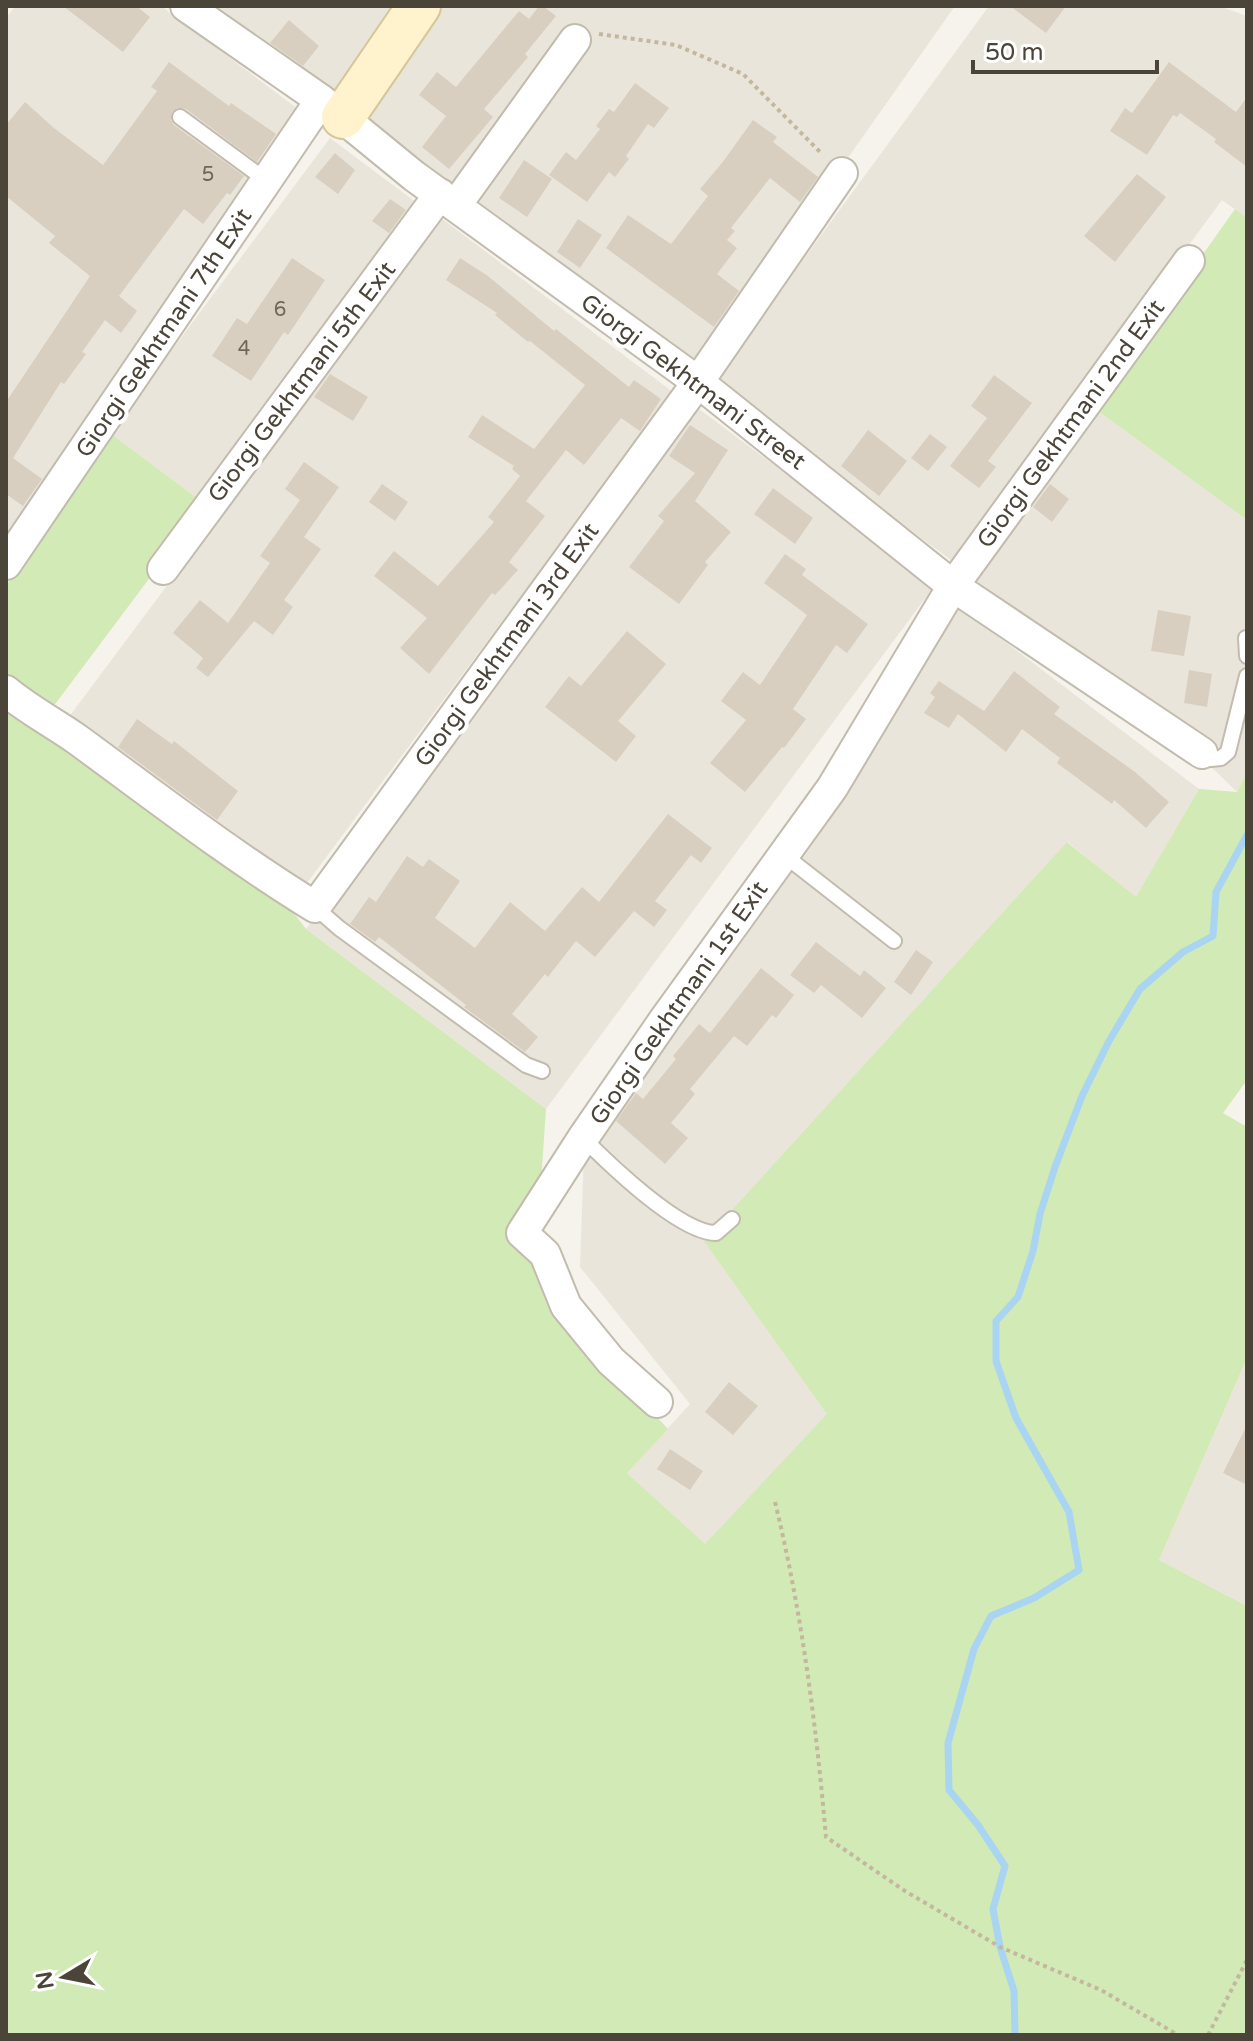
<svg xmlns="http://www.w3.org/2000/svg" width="1253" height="2041" font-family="'Varela Round',sans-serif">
<rect width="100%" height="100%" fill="#f6f3ec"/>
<path fill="#eae5da" d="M 15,6 L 161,6 L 310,118 L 6,549 L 6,18 Z
M 202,6 L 396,6 L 329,106 Z
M 441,6 L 955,6 L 699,369 L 357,126 Z
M 989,6 L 1219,6 L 1247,16 L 1247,218 L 1222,200 L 955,563 L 712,384 Z
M 330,138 L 425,209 L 205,504 L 110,433 Z
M 441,218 L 673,392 L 289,907 L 57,733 Z
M 695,406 L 935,585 L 546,1109 L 306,929 Z
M 1094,408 L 1247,520 L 1247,773 L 1237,792 L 1201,757 L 973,583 Z
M 954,603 L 1199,789 L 1136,898 L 1068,842 L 828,1414 L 705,1545 L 627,1473 L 690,1404 L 580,1267 L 585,1123 Z
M 1247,1358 L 1247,1606 L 1159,1560 Z"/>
<path fill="#d2eab5" d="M 1235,209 L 1247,218 L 1247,520 L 1094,408 Z
M 110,433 L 205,504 L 44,719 L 289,907 L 306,929 L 546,1109 L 535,1270 L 572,1326 L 668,1429 L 627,1473 L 705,1544 L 827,1414 L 704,1241 L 1067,842 L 1136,897 L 1199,789 L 1237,792 L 1247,773 L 1247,1080 L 1223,1113 L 1247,1127 L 1247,1358 L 1159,1560 L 1247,1606 L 1247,2035 L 6,2035 L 6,586 Z"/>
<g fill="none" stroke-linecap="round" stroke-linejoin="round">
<path stroke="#a9d4f2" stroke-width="7" d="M 1015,2035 L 1014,1991 L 1000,1947 L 993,1909 L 1005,1866 L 978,1825 L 949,1790 L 948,1743 L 974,1649 L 991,1616 L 1034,1598 L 1079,1570 L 1069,1512 L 1016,1418 L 996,1361 L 996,1321 L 1018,1297 L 1033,1251 L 1040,1214 L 1055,1167 L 1082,1096 L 1109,1041 L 1140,989 L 1183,952 L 1213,936 L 1216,892 L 1247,835"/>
</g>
<path fill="#d8cfc1" d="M 63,6 L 136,6 L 150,17 L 123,52 Z
M 539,6 L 543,6 L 556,16 L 525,54 L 528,57 L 484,109 L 493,117 L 449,169 L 422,147 L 446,116 L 419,95 L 437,72 L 456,87 L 519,11 L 529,19 Z
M 1010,6 L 1066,6 L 1046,33 Z
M 289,20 L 319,46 L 303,66 L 270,43 Z
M 169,62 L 229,106 L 231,103 L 276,134 L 257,162 L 186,109 L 177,108 L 172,112 L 171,120 L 174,125 L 244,176 L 230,195 L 227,193 L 203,224 L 184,209 L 119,296 L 137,311 L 121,333 L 105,320 L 82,352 L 86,354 L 64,384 L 61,382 L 13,458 L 42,479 L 23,506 L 6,494 L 6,402 L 90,276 L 49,243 L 55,236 L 6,196 L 6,125 L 25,102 L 54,128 L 103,165 L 157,91 L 151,87 Z
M 1169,62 L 1236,112 L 1247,97 L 1247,167 L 1214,142 L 1216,139 L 1180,113 L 1177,117 L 1173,115 L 1147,155 L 1110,131 L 1125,108 L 1132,113 Z
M 635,83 L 669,108 L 654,128 L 648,124 L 626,156 L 629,159 L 615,177 L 609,172 L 587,202 L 549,175 L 566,152 L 576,160 L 600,129 L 596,126 L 609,109 L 614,112 Z
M 753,120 L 777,137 L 773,142 L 818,177 L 800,202 L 770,178 L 731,228 L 735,231 L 727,240 L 737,248 L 717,274 L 739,291 L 714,327 L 606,248 L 628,215 L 671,244 L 708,196 L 700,189 L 722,163 Z
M 335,153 L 355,170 L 338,194 L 315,177 Z
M 524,160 L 552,179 L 527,217 L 499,198 Z
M 1137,174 L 1166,197 L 1115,262 L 1084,236 Z
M 390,199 L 406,210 L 389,233 L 372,221 Z
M 578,219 L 602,235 L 580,268 L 557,252 Z
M 292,258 L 325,280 L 288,335 L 284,332 L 251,381 L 212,356 L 237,318 L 247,324 Z
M 460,258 L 488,276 L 554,331 L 556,329 L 629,387 L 634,380 L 661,399 L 640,431 L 621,418 L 584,465 L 566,450 L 526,501 L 545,516 L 509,562 L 518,570 L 495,595 L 492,593 L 429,674 L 400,648 L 427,618 L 374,576 L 394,551 L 438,586 L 494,522 L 488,517 L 520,476 L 512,469 L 514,466 L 468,437 L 482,415 L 534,449 L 585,385 L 530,341 L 528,342 L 495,315 L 497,313 L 446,280 Z
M 330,374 L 368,397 L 353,421 L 314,397 Z
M 994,375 L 1032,403 L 988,461 L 996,467 L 979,488 L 950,466 L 987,418 L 971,406 Z
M 690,425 L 728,450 L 695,501 L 731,532 L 705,562 L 708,565 L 679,604 L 629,567 L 664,521 L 658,516 L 695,473 L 669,456 Z
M 868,430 L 907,461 L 879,496 L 841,466 Z
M 930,434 L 947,447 L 928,471 L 911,458 Z
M 304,462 L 339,487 L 304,537 L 321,549 L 284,600 L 293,607 L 273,635 L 254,621 L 208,677 L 196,668 L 203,658 L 173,633 L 200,600 L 228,623 L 270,563 L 260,556 L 300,500 L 285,489 Z
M 382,484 L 408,502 L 395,521 L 369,502 Z
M 1050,484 L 1069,499 L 1052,522 L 1033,507 Z
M 773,488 L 813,518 L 795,544 L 754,514 Z
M 785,554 L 806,569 L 802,575 L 868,624 L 847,653 L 836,645 L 793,709 L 806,719 L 784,748 L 782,747 L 745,792 L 710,763 L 746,720 L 721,701 L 743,672 L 760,685 L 807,615 L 764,583 Z
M 1158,610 L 1191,616 L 1184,656 L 1151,651 Z
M 627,631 L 666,664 L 618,721 L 636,736 L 616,762 L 545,707 L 569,676 L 581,686 Z
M 1189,670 L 1212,674 L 1207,707 L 1184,703 Z
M 1014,671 L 1060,707 L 1054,714 L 1135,772 L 1169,802 L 1146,828 L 1114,800 L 1112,804 L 1057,763 L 1060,758 L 1022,729 L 1006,752 L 958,714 L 949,728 L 924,713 L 935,697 L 930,693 L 939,681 L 984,711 Z
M 137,719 L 172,744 L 174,741 L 238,791 L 217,820 L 118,747 Z
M 668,814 L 712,848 L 701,863 L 691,855 L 655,901 L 667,910 L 654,927 L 634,911 L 595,957 L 576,941 L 548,977 L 545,974 L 512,1014 L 538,1037 L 525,1052 L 464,1007 L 466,1005 L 379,937 L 375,942 L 350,924 L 369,897 L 376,902 L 407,856 L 423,867 L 429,859 L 460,881 L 435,918 L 475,948 L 510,902 L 545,931 L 582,887 L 599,902 Z
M 816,942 L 860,976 L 864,970 L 886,988 L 862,1018 L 821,985 L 814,993 L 790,975 Z
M 916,950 L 933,962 L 911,995 L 894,982 Z
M 761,968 L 794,995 L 776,1018 L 772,1015 L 747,1046 L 734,1036 L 690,1089 L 695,1094 L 671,1123 L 688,1138 L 665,1164 L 616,1121 L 636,1093 L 643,1099 L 676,1059 L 673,1056 L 699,1024 L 710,1033 Z
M 729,1382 L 758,1406 L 733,1435 L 705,1412 Z
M 1247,1425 L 1247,1485 L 1223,1473 Z
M 670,1449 L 703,1471 L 690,1490 L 657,1469 Z"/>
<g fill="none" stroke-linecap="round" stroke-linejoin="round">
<defs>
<path id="lane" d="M 180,117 L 267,181
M 1246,638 L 1247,656
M 1202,753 L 1211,759 L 1221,758 L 1228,752 L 1247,676
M 784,855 L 894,941
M 315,907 L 339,928 L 526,1065 L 542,1071
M 583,1138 C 609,1164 680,1233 716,1233 L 732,1219"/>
<path id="street" d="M 186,6 L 321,100 L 414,176 L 698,382 L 953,586 L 1202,753
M 456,205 L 575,40
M 6,564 L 321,100
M 163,569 L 440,194
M 6,691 C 29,710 54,723 78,740 C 156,797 232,856 315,907 L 698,382 L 842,173
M 657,1402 L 611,1361 L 566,1306 L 545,1254 L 522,1233 L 583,1138 L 665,1019 L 832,788 L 953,586 L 1189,261"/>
<path id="secondary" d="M 343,117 L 419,6"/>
</defs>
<use href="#lane" stroke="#c2bbae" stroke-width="18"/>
<use href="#street" stroke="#c2bbae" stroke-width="34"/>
<use href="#secondary" stroke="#d6c79b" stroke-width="46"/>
<path stroke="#c4b79f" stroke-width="4" stroke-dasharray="4 4" stroke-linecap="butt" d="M 599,34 L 676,45 L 743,74 L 822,154
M 775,1502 C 802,1613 816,1724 826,1837 L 905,1891 L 1000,1947 L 1101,1990 L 1178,2035
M 1208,2035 L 1247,1960"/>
<use href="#lane" stroke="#fff" stroke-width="14"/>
<use href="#street" stroke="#fff" stroke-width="30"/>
<use href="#secondary" stroke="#fff3cd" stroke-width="42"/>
</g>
<g text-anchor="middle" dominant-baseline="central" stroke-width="8" stroke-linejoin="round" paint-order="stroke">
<g font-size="20" fill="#6e675b">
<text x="208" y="175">5</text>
<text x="280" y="310">6</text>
<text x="244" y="349">4</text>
</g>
<g font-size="24" fill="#4b4439" stroke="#fff">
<text transform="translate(164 333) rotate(-56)">Giorgi Gekhtmani 7th Exit</text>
<text transform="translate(302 382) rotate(-53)">Giorgi Gekhtmani 5th Exit</text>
<text transform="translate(693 382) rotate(37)">Giorgi Gekhtmani Street</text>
<text transform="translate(1071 424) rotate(-54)">Giorgi Gekhtmani 2nd Exit</text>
<text transform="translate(507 645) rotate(-54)">Giorgi Gekhtmani 3rd Exit</text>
<text transform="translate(679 1003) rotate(-55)">Giorgi Gekhtmani 1st Exit</text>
</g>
</g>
<rect width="1253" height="2041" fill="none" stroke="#4b4439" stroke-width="16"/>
<g transform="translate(64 1977) rotate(260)" stroke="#ffffff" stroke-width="6" paint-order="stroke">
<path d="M0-6L14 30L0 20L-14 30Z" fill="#4b4439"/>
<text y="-12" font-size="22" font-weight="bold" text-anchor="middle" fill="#4b4439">N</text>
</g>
<path d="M973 60v12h184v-12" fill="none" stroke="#4b4439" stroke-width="4"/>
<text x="985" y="60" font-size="24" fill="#4b4439" stroke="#ffffff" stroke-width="6" paint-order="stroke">50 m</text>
</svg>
